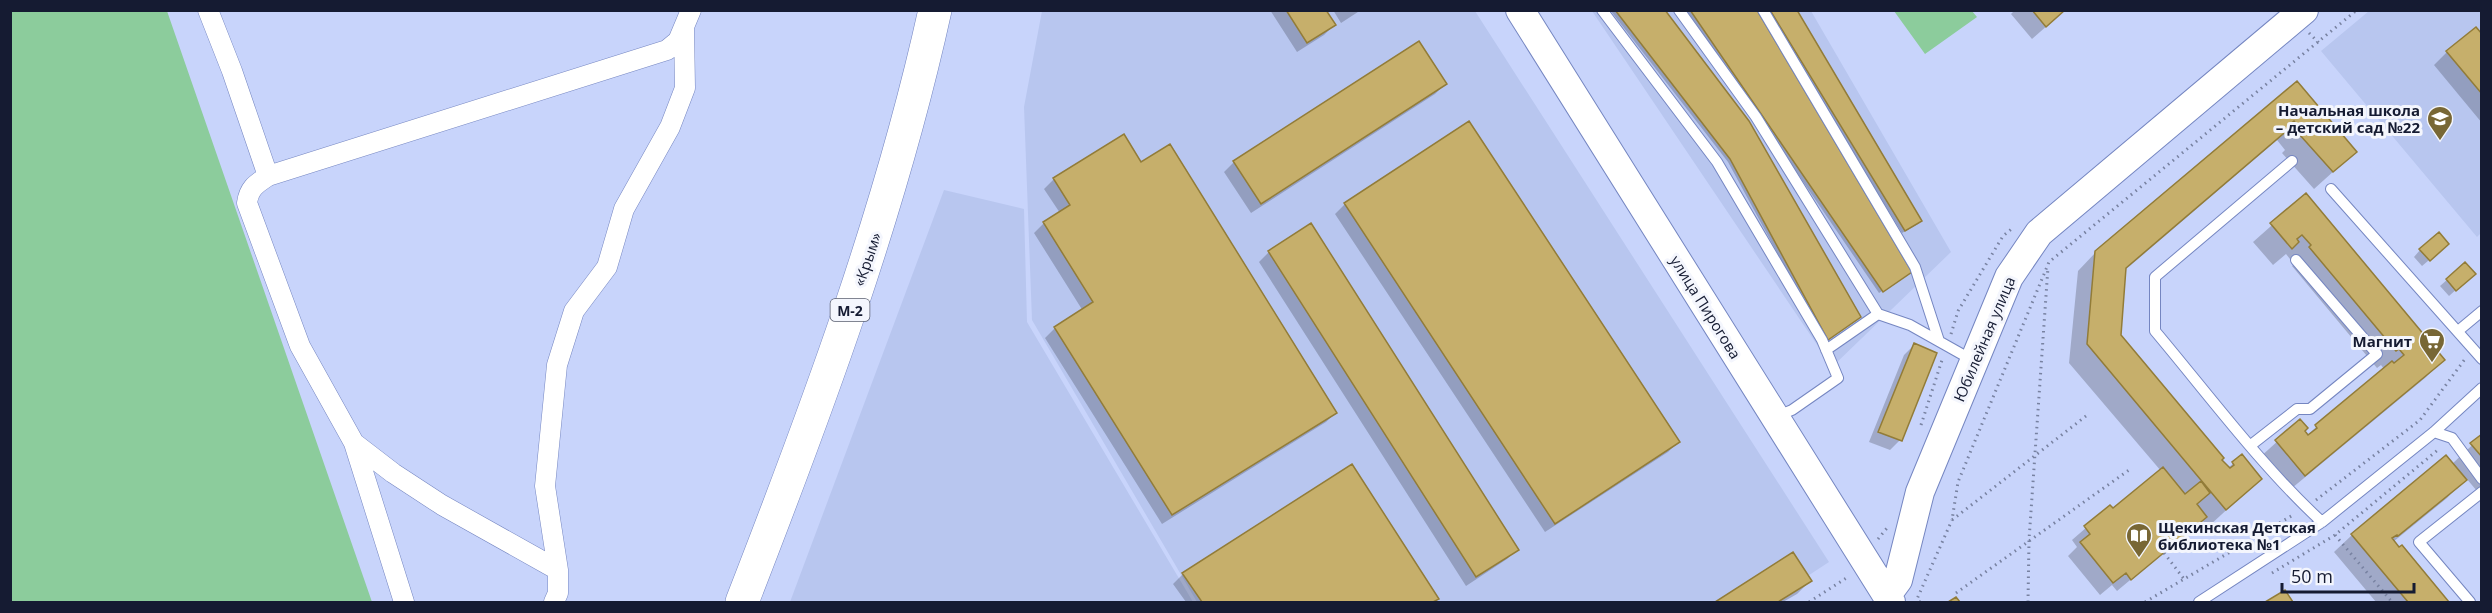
<svg xmlns="http://www.w3.org/2000/svg" width="2492" height="613" font-family="'Open Sans',sans-serif">
<rect width="100%" height="100%" fill="#c8d4fb"/>
<path fill="#b8c6ef" d="M 1042,11 L 1475,11 L 1829,562 L 1768,602 L 1197,602 L 1032,320 L 1024,107 Z
M 1592,11 L 1811,11 L 1951,252 L 1832,367 Z
M 2369,11 L 2481,11 L 2481,233 L 2477,237 L 2321,51 Z
M 944,190 L 1024,209 L 1027,322 L 1193,602 L 790,602 Z"/>
<path fill="#8ccc9c" d="M 10,11 L 167,11 L 372,602 L 11,602 Z
M 1894,11 L 1972,11 L 1977,17 L 1925,54 Z"/>
<path fill="#0003" d="M 1270,10 L 1325,10 L 1334,25 L 1324,35 L 1297,52 Z
M 1333,10 L 1361,10 L 1341,23 Z
M 1610,10 L 1663,10 L 1857,320 L 1825,341 L 1728,162 Z
M 1686,10 L 1755,10 L 1907,275 L 1879,293 Z
M 1766,10 L 1795,10 L 1921,221 L 1918,224 L 1902,233 Z
M 2015,10 L 2065,10 L 2032,39 L 2011,14 Z
M 2482,37 L 2482,123 L 2434,65 L 2447,52 Z
M 2297,83 L 2355,152 L 2314,189 L 2282,153 L 2285,150 L 2277,140 L 2124,271 L 2119,336 L 2228,468 L 2242,456 L 2260,479 L 2208,527 L 2202,520 L 2117,591 L 2112,585 L 2100,595 L 2068,556 L 2077,547 L 2072,540 L 2110,507 L 2113,510 L 2161,471 L 2069,363 L 2078,271 L 2096,252 Z
M 1445,84 L 1435,94 L 1251,213 L 1224,172 L 1234,162 Z
M 1140,164 L 1336,412 L 1326,422 L 1162,524 L 1045,338 L 1055,328 L 1083,311 L 1034,233 L 1044,223 L 1060,213 L 1044,189 L 1054,179 Z
M 2306,195 L 2443,360 L 2425,378 L 2286,493 L 2258,459 L 2300,421 L 2307,435 L 2384,369 L 2381,365 L 2377,368 L 2292,266 L 2294,264 L 2286,254 L 2273,265 L 2253,242 Z
M 1345,204 L 1678,442 L 1668,452 L 1545,532 L 1335,214 Z
M 2420,250 L 2441,250 L 2422,266 L 2414,257 Z
M 1269,252 L 1517,549 L 1507,559 L 1466,586 L 1259,262 Z
M 2465,264 L 2467,280 L 2449,296 L 2440,286 Z
M 1914,345 L 1935,353 L 1900,440 L 1890,450 L 1869,442 L 1904,355 Z
M 2482,436 L 2482,497 L 2466,478 L 2447,498 L 2393,542 L 2399,549 L 2402,547 L 2447,602 L 2376,602 L 2334,552 L 2352,535 L 2452,464 Z
M 1792,554 L 1810,581 L 1797,594 L 1783,602 L 1718,602 Z
M 1183,574 L 1437,598 L 1433,602 L 1186,602 L 1173,584 Z"/>
<path fill="#c6af6b" stroke="#927c38" stroke-width="1.5" d="M 1286,10 L 1326,10 L 1336,25 L 1307,43 Z
M 1615,10 L 1665,10 L 1749,121 L 1861,317 L 1828,340 L 1730,159 Z
M 1690,10 L 1757,10 L 1912,272 L 1883,292 Z
M 1770,10 L 1797,10 L 1922,221 L 1905,231 Z
M 2032,10 L 2065,10 L 2046,27 Z
M 2476,27 L 2482,34 L 2482,94 L 2446,51 Z
M 1419,41 L 1447,84 L 1261,204 L 1233,161 Z
M 2297,81 L 2357,152 L 2333,172 L 2299,134 L 2302,131 L 2294,121 L 2288,126 L 2290,128 L 2126,268 L 2121,335 L 2224,458 L 2222,460 L 2230,468 L 2234,465 L 2232,462 L 2242,454 L 2262,479 L 2226,510 L 2087,344 L 2095,251 Z
M 1469,121 L 1680,442 L 1555,524 L 1344,203 Z
M 1124,134 L 1141,162 L 1170,144 L 1337,413 L 1172,515 L 1054,327 L 1093,302 L 1043,222 L 1070,205 L 1053,178 Z
M 2306,193 L 2445,360 L 2305,476 L 2275,440 L 2300,419 L 2308,428 L 2305,431 L 2308,435 L 2317,428 L 2315,425 L 2392,361 L 2394,363 L 2404,355 L 2399,349 L 2396,351 L 2309,247 L 2311,245 L 2302,235 L 2297,239 L 2299,242 L 2292,249 L 2270,223 Z
M 1311,223 L 1519,550 L 1476,577 L 1268,251 Z
M 2439,232 L 2449,244 L 2430,261 L 2419,249 Z
M 2465,262 L 2476,274 L 2456,291 L 2446,279 Z
M 1914,343 L 1937,353 L 1902,441 L 1878,432 Z
M 2482,434 L 2482,457 L 2470,443 Z
M 2446,455 L 2467,480 L 2398,536 L 2397,535 L 2392,538 L 2399,547 L 2402,545 L 2449,602 L 2408,602 L 2351,534 Z
M 1352,464 L 1439,599 L 1433,602 L 1202,602 L 1182,573 Z
M 2163,467 L 2185,494 L 2201,481 L 2210,493 L 2197,504 L 2207,517 L 2131,580 L 2126,573 L 2113,583 L 2080,542 L 2090,534 L 2084,526 L 2110,505 L 2113,508 Z
M 1793,552 L 1812,581 L 1778,602 L 1715,602 Z
M 2285,590 L 2293,602 L 2265,602 Z
M 1956,597 L 1960,602 L 1948,602 Z"/>
<g fill="none" stroke-linecap="round" stroke-linejoin="round">
<defs>
<path id="lane" d="M 1602,10 L 1717,162 L 1822,340 L 1838,378 L 1792,410 L 1775,417
M 1679,10 L 1756,117 L 1878,314 L 1826,350
M 1763,10 L 1915,267 L 1939,341
M 2292,161 L 2155,277 L 2155,331 C 2208,394 2262,467 2322,522
M 2331,189 L 2482,359
M 1878,314 L 1910,325 L 1974,361
M 2458,331 L 2482,311
M 2434,432 L 2452,438 L 2482,479
M 2251,445 L 2297,409 L 2310,409 L 2377,354 L 2296,260
M 2199,602 L 2322,522 L 2434,432 L 2482,388
M 2470,602 L 2419,542 L 2482,492"/>
<path id="street" d="M 208,10 L 232,71 L 268,176
M 354,443 L 404,602
M 558,570 L 442,505 L 393,473 L 354,443 L 300,346 L 247,203 C 249,188 256,184 268,176 L 667,50 L 678,41 L 691,10
M 554,602 L 558,593 L 558,570 L 545,486 L 557,365 L 574,311 L 607,267 L 624,209 L 670,127 L 685,88 L 684,29"/>
<path id="secondary" d="M 1520,10 L 1891,602
M 1887,595 L 1898,580 L 1920,492 L 2009,277 L 2039,233 L 2304,10"/>
<path id="highway" d="M 742,602 C 817,409 890,214 935,10"/>
</defs>
<use href="#lane" stroke="#7586c1" stroke-width="12"/>
<use href="#street" stroke="#7586c1" stroke-width="21"/>
<use href="#secondary" stroke="#7586c1" stroke-width="30"/>
<use href="#highway" stroke="#7586c1" stroke-width="34"/>
<path stroke="#7882a1" stroke-width="3" stroke-dasharray="1.5 4.5" stroke-linecap="butt" d="M 2309,33 L 2319,43
M 1951,334 L 1958,311 L 2003,236 L 2014,227
M 2086,416 L 1952,520 L 1958,482 L 2049,262 L 2357,10
M 1921,425 L 1942,360
M 2316,500 L 2420,420 L 2465,359
M 2335,535 L 2392,602
M 1878,539 L 1887,528
M 2164,553 L 2184,579
M 2272,573 L 2335,535 L 2439,449
M 1956,593 L 2129,470
M 1809,602 L 1848,577
M 1920,602 L 1917,599 L 1952,520
M 2028,602 L 2029,540 L 2048,267
M 2145,602 L 2293,515"/>
<use href="#lane" stroke="#fff" stroke-width="10"/>
<use href="#street" stroke="#fff" stroke-width="20"/>
<use href="#secondary" stroke="#fff" stroke-width="28"/>
<use href="#highway" stroke="#fff" stroke-width="33"/>
</g>
<defs>
<symbol id="school-pin" viewBox="-11 -11 22 30"><path d="M0 17L-7.5 6A9.5 9.5 0 1 1 7.5 6Z" fill="#786735" stroke="#f4f6fd"/><path d="M0-5L7-2L0 1L-7-2ZM-4 1L0 2.5L4 1V4Q0 6-4 4Z" fill="#fff"/></symbol>
<symbol id="supermarket-pin" viewBox="-11 -11 22 30"><path d="M0 17L-7.5 6A9.5 9.5 0 1 1 7.5 6Z" fill="#786735" stroke="#f4f6fd"/><path d="M-6-5.5h2.5l.6 2H6L4.5 2H-2.5L-4.4-4H-6ZM-1.5 3.2a1.3 1.3 0 1 0 .1 0ZM3 3.2a1.3 1.3 0 1 0 .1 0Z" fill="#fff"/></symbol>
<symbol id="library-pin" viewBox="-11 -11 22 30"><path d="M0 17L-7.5 6A9.5 9.5 0 1 1 7.5 6Z" fill="#786735" stroke="#f4f6fd"/><path d="M-6-4Q-3-5.5-.7-3.5V5Q-3 3-6 4ZM6-4Q3-5.5 .7-3.5V5Q3 3 6 4Z" fill="#fff"/></symbol>
</defs>
<g fill-rule="evenodd">
<use href="#school-pin" x="2425" y="104" width="30" height="40"/>
<use href="#supermarket-pin" x="2417" y="326" width="30" height="40"/>
<use href="#library-pin" x="2124" y="521" width="30" height="40"/>
</g>
<g text-anchor="middle" dominant-baseline="central" stroke-width="6" stroke-linejoin="round" paint-order="stroke">
<rect fill="#f4f6fd" stroke="#585d6f" stroke-width="1.5" x="830.5" y="299" width="39" height="22" rx="4.5"/>
<g font-size="14" font-weight="bold" fill="#151b32">
<text x="850" y="310">М-2</text>
</g>
<g font-size="15" font-weight="bold" fill="#151b32" stroke="#f4f6fd" text-anchor="end">
<text x="2420" y="110">Начальная школа<tspan x="2420" dy="17">– детский сад №22</tspan></text>
<text x="2412" y="341">Магнит</text>
<text x="2158" y="527" text-anchor="start">Щекинская Детская<tspan x="2158" dy="17">библиотека №1</tspan></text>
</g>
<g font-size="15" fill="#151b32" stroke="#f4f6fd">
<text transform="translate(867 259) rotate(-71)">«Крым»</text>
<text transform="translate(1706 307) rotate(58)">улица Пирогова</text>
<text transform="translate(1984 339) rotate(-67)">Юбилейная улица</text>
</g>
</g>
<rect width="2492" height="613" fill="none" stroke="#151b32" stroke-width="24"/>
<path d="M2282 583v9h132v-9" fill="none" stroke="#151b32" stroke-width="3"/>
<text x="2291" y="583" font-size="18" fill="#151b32" stroke="#f4f6fd" stroke-width="4.5" paint-order="stroke">50 m</text>
</svg>
